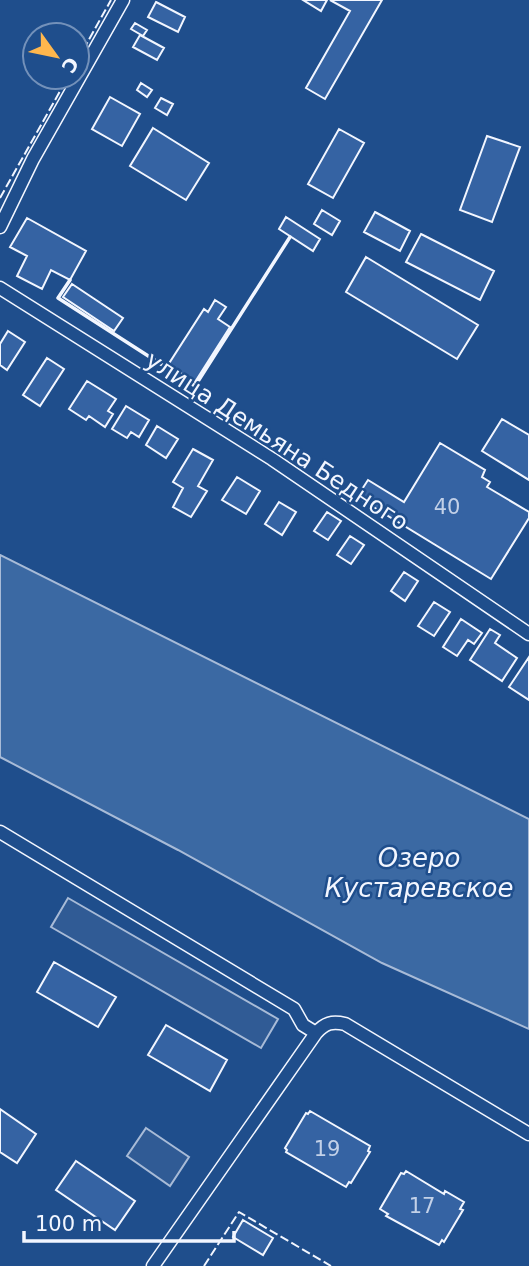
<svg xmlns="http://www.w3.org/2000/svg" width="529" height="1266" font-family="'DejaVu Sans',sans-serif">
<rect width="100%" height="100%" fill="#1f4e8c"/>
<path fill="#305b95" stroke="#a8bbd7" stroke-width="2" d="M 68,898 L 278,1019 L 261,1048 L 51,927 Z
M 146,1128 L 189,1157 L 170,1186 L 127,1156 Z"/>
<path fill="#3b69a3" stroke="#a8bbd7" stroke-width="2" d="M 0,555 L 529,819 L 529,1029 L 382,963 L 178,850 L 0,757 Z"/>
<path fill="#3563a3" stroke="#f2f6ff" stroke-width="2" d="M 303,0 L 327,0 L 321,11 Z
M 330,0 L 382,0 L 325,99 L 306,88 L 350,11 Z
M 156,2 L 185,17 L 178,32 L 148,17 Z
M 135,23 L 147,30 L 143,36 L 131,29 Z
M 140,35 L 164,48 L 157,60 L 133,47 Z
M 141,83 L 152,90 L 147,97 L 137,90 Z
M 110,97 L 140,114 L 122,146 L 92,129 Z
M 161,98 L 173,104 L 167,115 L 155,108 Z
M 153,128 L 209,163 L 186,200 L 130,166 Z
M 339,129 L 364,143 L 333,198 L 308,184 Z
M 487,136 L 520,147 L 492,222 L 460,210 Z
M 322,210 L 340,221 L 332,235 L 314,224 Z
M 375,212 L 410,231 L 400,251 L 364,232 Z
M 286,217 L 320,239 L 313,251 L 279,229 Z
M 27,218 L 86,251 L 70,280 L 51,270 L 42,289 L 17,276 L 27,256 L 10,247 Z
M 421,234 L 494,271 L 480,300 L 406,262 Z
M 366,257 L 478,325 L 457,359 L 346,292 Z
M 72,284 L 123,318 L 114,331 L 63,297 Z
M 215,300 L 226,307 L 218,319 L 230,327 L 195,382 L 168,365 L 204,309 L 208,312 Z
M 8,331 L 25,342 L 7,370 L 0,365 L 0,344 Z
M 47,358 L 64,369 L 40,406 L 23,395 Z
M 87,381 L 116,399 L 108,411 L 113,414 L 105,427 L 89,416 L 86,420 L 69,409 Z
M 126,406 L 149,420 L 139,437 L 131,432 L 127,438 L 112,429 Z
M 502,419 L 529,435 L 529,480 L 482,451 Z
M 157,426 L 178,439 L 166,458 L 146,445 Z
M 440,443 L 485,470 L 482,477 L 490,482 L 487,487 L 529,512 L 529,518 L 491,579 L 357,497 L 368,480 L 404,502 Z
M 193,449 L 213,460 L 198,486 L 207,491 L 191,517 L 173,507 L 183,488 L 173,482 Z
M 237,477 L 260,491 L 246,514 L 222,500 Z
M 279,502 L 296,512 L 282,535 L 265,524 Z
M 327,512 L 341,521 L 328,540 L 314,531 Z
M 350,536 L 364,545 L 351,564 L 337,555 Z
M 404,572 L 418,581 L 405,601 L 391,591 Z
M 434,602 L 450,612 L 434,636 L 418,626 Z
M 461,619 L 482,633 L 474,644 L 468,640 L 457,656 L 443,647 Z
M 490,629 L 500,635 L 495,643 L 517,658 L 502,681 L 470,660 Z
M 529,657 L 529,700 L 509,687 Z
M 54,962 L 116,997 L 98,1027 L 37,992 Z
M 166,1025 L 227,1060 L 210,1091 L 148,1055 Z
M 0,1109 L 36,1134 L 17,1163 L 0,1152 Z
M 310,1111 L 370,1146 L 368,1151 L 370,1152 L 351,1183 L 349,1182 L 346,1187 L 286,1152 L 287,1150 L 285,1148 L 306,1113 L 308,1114 Z
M 76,1161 L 135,1201 L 115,1230 L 56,1190 Z
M 406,1171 L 444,1194 L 445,1191 L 464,1202 L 460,1209 L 463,1210 L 444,1242 L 442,1240 L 439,1245 L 386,1216 L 388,1214 L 380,1209 L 401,1173 L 404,1174 Z
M 243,1220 L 273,1238 L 263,1255 L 233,1237 Z"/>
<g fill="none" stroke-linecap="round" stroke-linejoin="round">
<defs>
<path id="minor" d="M 0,227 L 33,159 L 123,0
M 0,288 L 272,459 L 529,634
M 0,832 L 294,1009 L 303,1025 L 316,1033 C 325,1023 332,1021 345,1024 L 529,1134
M 153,1266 L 316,1033"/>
</defs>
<use href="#minor" stroke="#f2f6ff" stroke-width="15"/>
<use href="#minor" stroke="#1f4e8c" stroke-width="12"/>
<path stroke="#f2f6ff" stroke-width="2" stroke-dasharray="9 3.5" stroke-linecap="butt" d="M 77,61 L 111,0
M 0,198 L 68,77
M 204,1266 L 239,1212 L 331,1266"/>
<path stroke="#f2f6ff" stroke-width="3.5" d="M 70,280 L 58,298 L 195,386 L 290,237"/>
</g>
<g text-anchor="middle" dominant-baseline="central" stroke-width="5" stroke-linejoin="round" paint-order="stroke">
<g font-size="21" fill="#c3d1e8">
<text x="447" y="507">40</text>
<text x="327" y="1149">19</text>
<text x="422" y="1206">17</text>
</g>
<g font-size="24" fill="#f2f6ff" stroke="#1f4e8c">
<text transform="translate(277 441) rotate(33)">улица Демьяна Бедного</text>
</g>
<g font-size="26" font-style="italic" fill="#f2f6ff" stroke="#1f4e8c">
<text x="419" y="858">Озеро<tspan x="419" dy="30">Кустаревское</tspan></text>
</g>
</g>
<g transform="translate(56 56) rotate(123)"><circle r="33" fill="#1f4e8c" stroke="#7391ba" stroke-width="2"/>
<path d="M0-5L12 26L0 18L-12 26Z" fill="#ffb74d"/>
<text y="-10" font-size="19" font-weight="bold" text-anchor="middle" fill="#f2f6ff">С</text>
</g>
<path d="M24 1231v10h210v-10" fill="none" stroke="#f2f6ff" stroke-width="3.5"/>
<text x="35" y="1231" font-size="21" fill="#f2f6ff" stroke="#1f4e8c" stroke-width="5" paint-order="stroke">100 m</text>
</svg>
